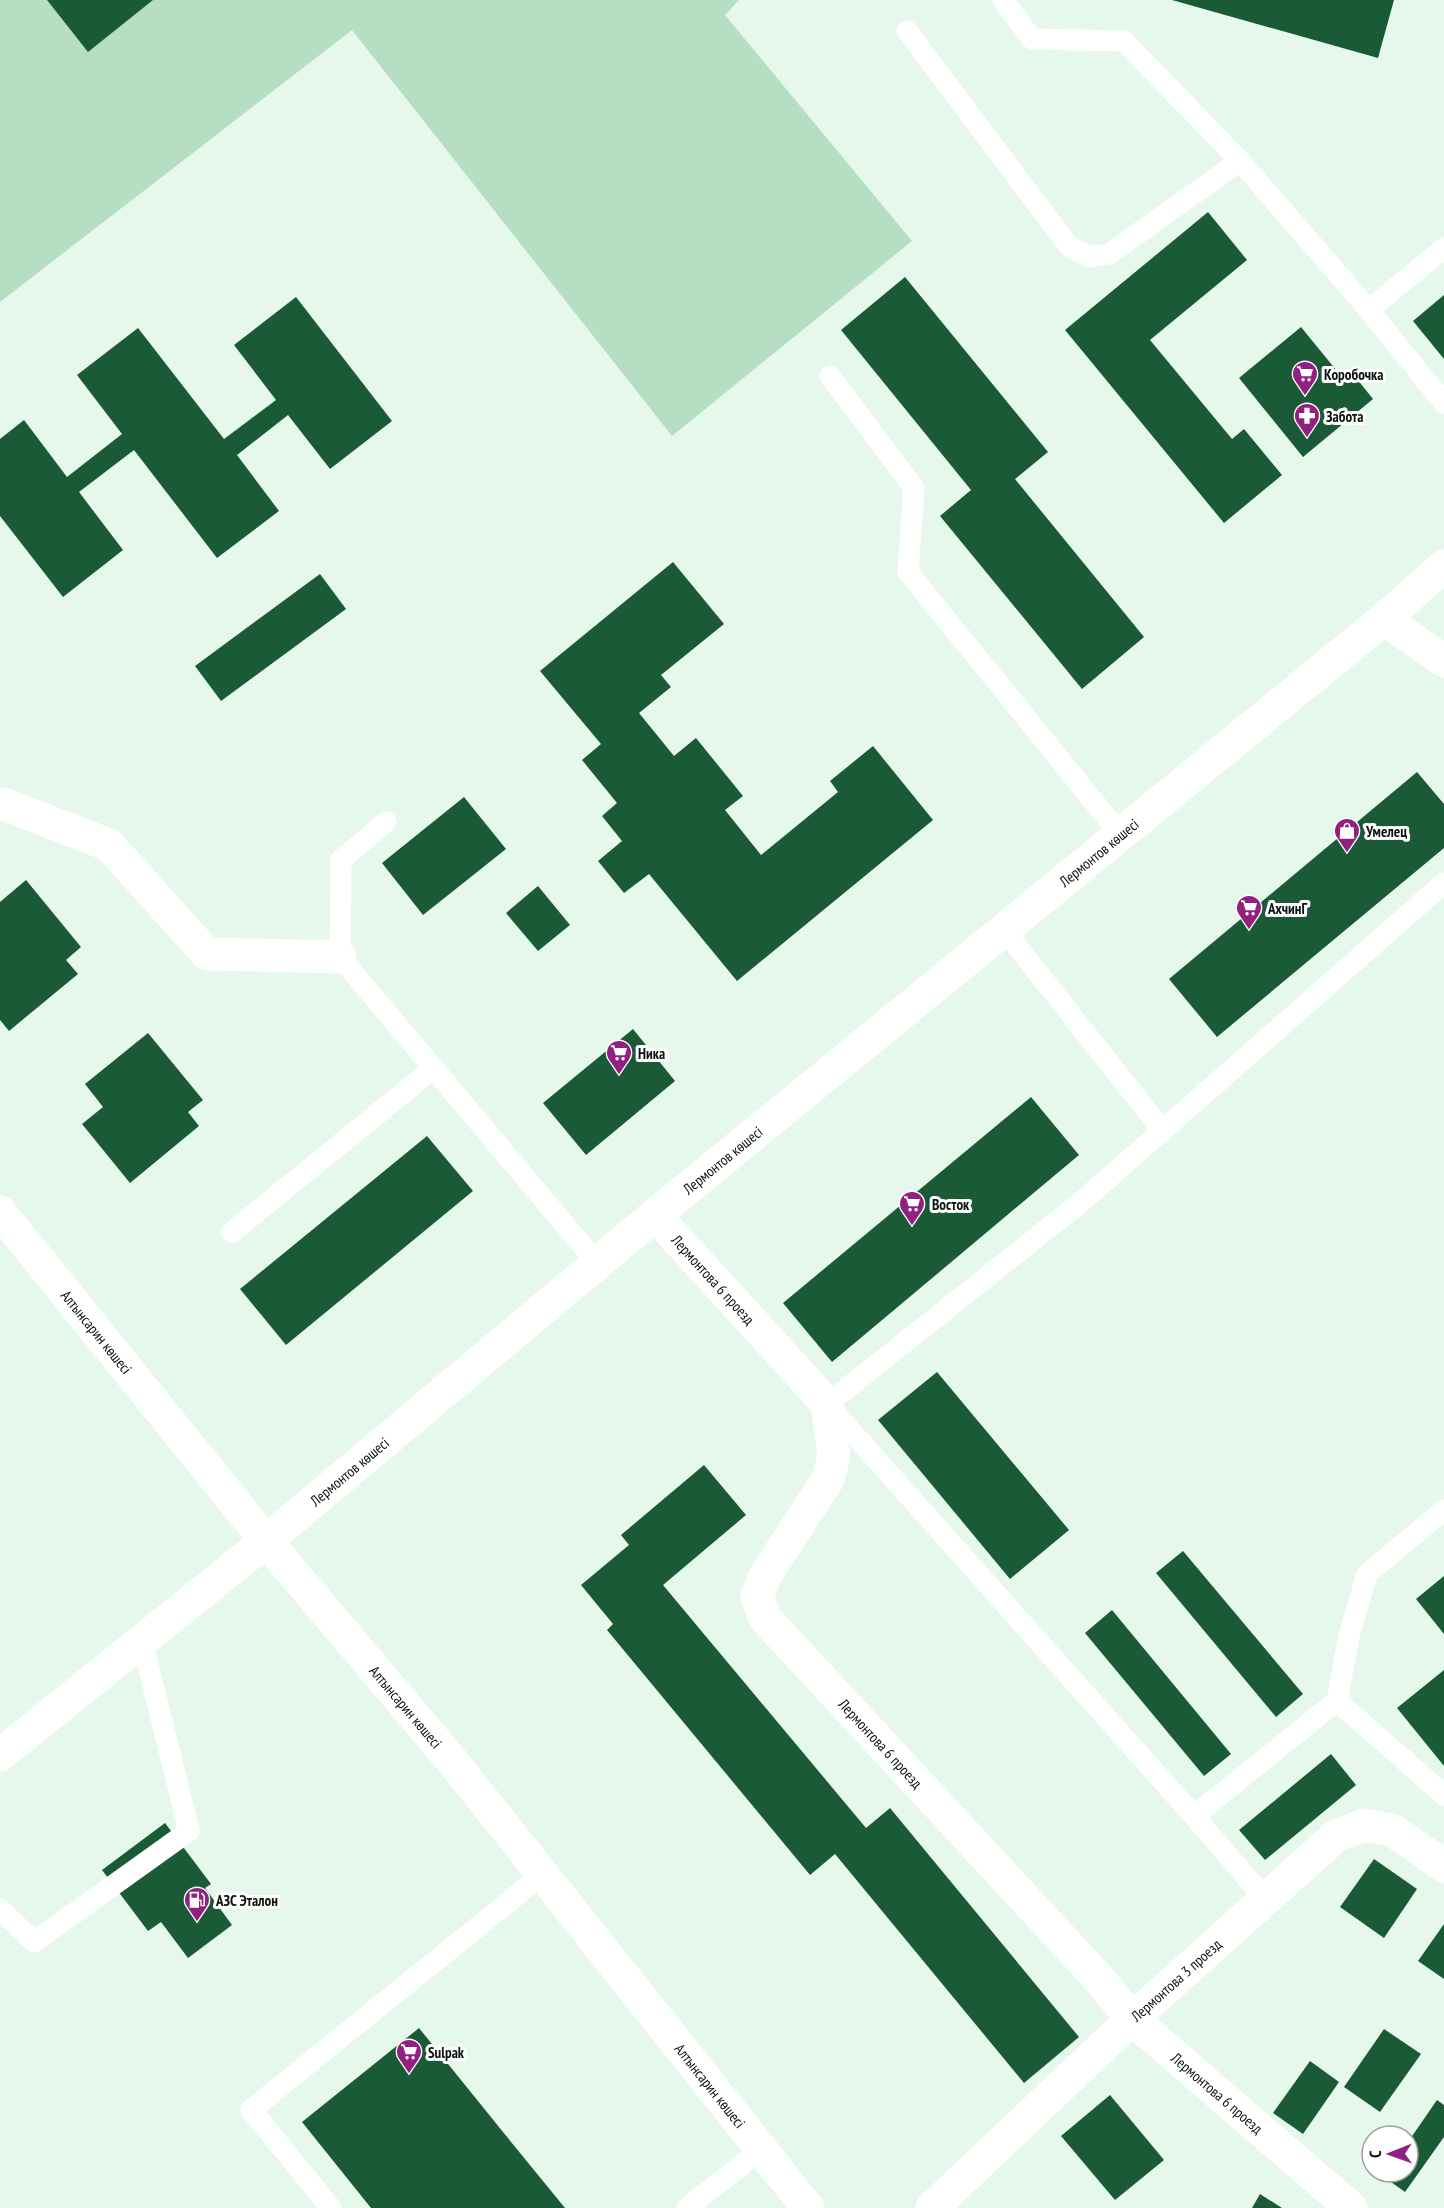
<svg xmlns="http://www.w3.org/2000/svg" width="1444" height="2208" font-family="'PT Sans Narrow',sans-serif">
<rect width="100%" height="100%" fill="#e6f8eb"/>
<path fill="#b6dec3" d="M 0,0 L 739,0 L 725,15 L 912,241 L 672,436 L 352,30 L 0,302 Z"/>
<path fill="#1a5a36" d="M 47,0 L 153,0 L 88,52 Z
M 1172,0 L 1394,0 L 1378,58 Z
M 1208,212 L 1247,260 L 1150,340 L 1232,439 L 1244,429 L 1282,475 L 1224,523 L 1065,330 Z
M 905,277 L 1048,452 L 1015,479 L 1144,637 L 1082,689 L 940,516 L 971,490 L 841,330 Z
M 1444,295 L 1444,359 L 1413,321 Z
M 296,297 L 392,421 L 330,469 L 288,415 L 237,455 L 279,511 L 217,558 L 134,450 L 79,492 L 123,550 L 63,597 L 0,516 L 0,439 L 24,420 L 67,477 L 122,434 L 77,375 L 138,328 L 224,439 L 276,400 L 234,345 Z
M 1301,327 L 1341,376 L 1349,369 L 1373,399 L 1303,457 L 1239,378 Z
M 673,562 L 724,624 L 661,675 L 671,687 L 639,713 L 674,756 L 696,738 L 743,796 L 725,810 L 761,855 L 838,792 L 830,781 L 873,746 L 933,820 L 737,981 L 649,874 L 624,893 L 598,861 L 622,841 L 602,816 L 617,803 L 582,760 L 601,744 L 540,671 Z
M 320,574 L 346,609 L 221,701 L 195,666 Z
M 1417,772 L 1444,804 L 1444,848 L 1217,1037 L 1169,979 Z
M 464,797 L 506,849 L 423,915 L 382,863 Z
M 26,880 L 81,947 L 66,960 L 78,974 L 9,1031 L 0,1020 L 0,902 Z
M 538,886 L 570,925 L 538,951 L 506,913 Z
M 633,1029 L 675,1081 L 586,1155 L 543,1103 Z
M 148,1033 L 203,1100 L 188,1112 L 199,1126 L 130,1183 L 82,1124 L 103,1107 L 85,1084 Z
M 1031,1097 L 1079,1155 L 832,1362 L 783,1303 Z
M 427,1136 L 473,1191 L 286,1345 L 240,1289 Z
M 937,1372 L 1069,1530 L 1010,1579 L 878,1420 Z
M 704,1465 L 746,1515 L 663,1585 L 866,1828 L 890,1808 L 1079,2037 L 1024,2083 L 835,1854 L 810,1875 L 607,1630 L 613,1624 L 581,1585 L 629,1545 L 621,1535 Z
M 1183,1551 L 1303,1694 L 1276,1717 L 1156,1573 Z
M 1444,1576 L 1444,1634 L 1416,1599 Z
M 1112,1610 L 1231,1754 L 1204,1776 L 1085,1633 Z
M 1444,1670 L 1444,1766 L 1397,1708 Z
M 1331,1754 L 1356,1785 L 1265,1860 L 1239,1830 Z
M 165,1823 L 211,1884 L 205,1888 L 232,1925 L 188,1958 L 161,1922 L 148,1931 L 102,1870 Z
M 1374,1859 L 1417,1889 L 1384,1938 L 1340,1907 Z
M 1444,1924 L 1444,1979 L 1418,1961 Z
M 419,2028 L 503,2132 L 565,2208 L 371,2208 L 302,2122 Z
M 1384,2029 L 1421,2054 L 1380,2112 L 1344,2087 Z
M 1310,2061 L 1339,2082 L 1303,2134 L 1273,2113 Z
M 1110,2095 L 1164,2160 L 1115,2200 L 1061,2136 Z
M 1437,2100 L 1444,2105 L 1444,2137 L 1405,2192 L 1384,2177 L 1387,2172 L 1408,2172 L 1408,2142 Z
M 1260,2194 L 1282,2208 L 1252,2208 Z"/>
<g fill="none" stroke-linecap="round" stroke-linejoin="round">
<path stroke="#fff" stroke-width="21" d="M 1003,0 L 1032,39 L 1124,41 L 1240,161 L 1369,310 L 1444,403
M 907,31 L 1069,246 L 1089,257 L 1109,254 L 1240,161
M 1369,310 L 1444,248
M 830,376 L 914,488 L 908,572 L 1121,835
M 386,822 L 341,860 L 340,957 L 597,1263
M 1444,883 L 1080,1203 L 827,1404 L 1194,1816 L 1337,1701 L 1444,1795
M 1004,930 L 1163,1131
M 232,1232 L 434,1068
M 1337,1701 L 1349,1636 L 1367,1574 L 1444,1510
M 1194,1816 L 1266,1900
M 0,1909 L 34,1942 L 189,1831 L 142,1641
M 331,2208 L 251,2110 L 543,1874
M 687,2208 L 762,2149"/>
<g stroke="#fff" stroke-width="33">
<path d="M 4,804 L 109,845 L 207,954 L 340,957"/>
<path id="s1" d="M 655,1215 L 827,1404 L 834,1456 L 828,1479 L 765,1576 L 757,1597 L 765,1618 L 1100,1980 L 1132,2019 L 1351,2208"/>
<path id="s2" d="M 932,2208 L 1132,2019 L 1336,1836 L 1364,1825 L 1392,1830 L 1444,1866"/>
</g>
<g stroke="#fff" stroke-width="33">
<path d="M 1384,619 L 1444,661"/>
<path id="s3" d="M 0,1212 L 266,1541 L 453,1762 L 808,2208"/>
<path id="s4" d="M 0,1755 L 266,1541 L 655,1215 L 1384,619 L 1444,566"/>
</g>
</g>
<defs>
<symbol id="supermarket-pin" viewBox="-11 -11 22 30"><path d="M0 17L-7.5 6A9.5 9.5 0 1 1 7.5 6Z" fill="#912080" stroke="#fff"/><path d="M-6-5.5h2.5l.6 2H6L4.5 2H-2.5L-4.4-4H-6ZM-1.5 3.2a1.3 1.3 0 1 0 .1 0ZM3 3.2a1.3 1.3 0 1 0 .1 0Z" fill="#fff"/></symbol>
<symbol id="pharmacy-pin" viewBox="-11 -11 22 30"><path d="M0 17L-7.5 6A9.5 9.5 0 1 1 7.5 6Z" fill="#912080" stroke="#fff"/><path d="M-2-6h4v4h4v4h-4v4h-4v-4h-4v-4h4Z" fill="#fff"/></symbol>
<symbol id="shop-pin" viewBox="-11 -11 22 30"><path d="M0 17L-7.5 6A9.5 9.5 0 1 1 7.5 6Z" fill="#912080" stroke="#fff"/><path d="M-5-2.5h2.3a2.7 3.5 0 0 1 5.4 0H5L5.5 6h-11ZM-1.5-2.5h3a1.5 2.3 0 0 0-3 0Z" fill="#fff"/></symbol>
<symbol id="fuel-pin" viewBox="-11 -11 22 30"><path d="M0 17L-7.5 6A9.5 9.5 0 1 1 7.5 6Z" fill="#912080" stroke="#fff"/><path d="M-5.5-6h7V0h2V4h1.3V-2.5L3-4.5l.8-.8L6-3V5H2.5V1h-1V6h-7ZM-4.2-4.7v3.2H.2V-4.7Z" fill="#fff"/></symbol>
</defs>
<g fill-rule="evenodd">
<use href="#supermarket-pin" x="1290" y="359" width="30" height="40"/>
<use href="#pharmacy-pin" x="1292" y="401" width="30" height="40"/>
<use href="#shop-pin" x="1332" y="816" width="30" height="40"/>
<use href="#supermarket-pin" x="1234" y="893" width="30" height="40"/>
<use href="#supermarket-pin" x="604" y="1038" width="30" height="40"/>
<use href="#supermarket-pin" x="897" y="1189" width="30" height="40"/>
<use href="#fuel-pin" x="182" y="1885" width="30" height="40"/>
<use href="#supermarket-pin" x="394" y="2037" width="30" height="40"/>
</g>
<g text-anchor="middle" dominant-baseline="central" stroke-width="6" stroke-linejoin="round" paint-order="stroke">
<g font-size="15" font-weight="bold" fill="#0c130f" stroke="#fff" text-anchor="start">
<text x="1324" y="374">Коробочка</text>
<text x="1326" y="416">Забота</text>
<text x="1366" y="831">Умелец</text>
<text x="1268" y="908">АхчинГ</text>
<text x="638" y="1053">Ника</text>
<text x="932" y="1204">Восток</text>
<text x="216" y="1900">АЗС Эталон</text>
<text x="428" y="2052">Sulpak</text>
</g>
<g font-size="15" fill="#0c130f" stroke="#fff">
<text stroke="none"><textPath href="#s4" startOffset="1422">Лермонтов көшесі</textPath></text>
<text stroke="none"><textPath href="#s4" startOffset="936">Лермонтов көшесі</textPath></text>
<text stroke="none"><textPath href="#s1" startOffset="87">Лермонтова 6 проезд</textPath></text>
<text stroke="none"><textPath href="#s3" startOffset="154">Алтынсарин көшесі</textPath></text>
<text stroke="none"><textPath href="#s4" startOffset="450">Лермонтов көшесі</textPath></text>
<text stroke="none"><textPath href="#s3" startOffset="640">Алтынсарин көшесі</textPath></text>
<text stroke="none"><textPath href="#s1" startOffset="663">Лермонтова 6 проезд</textPath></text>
<text stroke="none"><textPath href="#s2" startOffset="334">Лермонтова 3 проезд</textPath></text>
<text stroke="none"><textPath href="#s3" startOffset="1126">Алтынсарин көшесі</textPath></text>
<text stroke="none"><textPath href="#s1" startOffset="1149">Лермонтова 6 проезд</textPath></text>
</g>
</g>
<g transform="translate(1390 2154) rotate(269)"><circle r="28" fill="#ffffff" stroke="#9ea19f" stroke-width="1.5"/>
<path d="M0-4.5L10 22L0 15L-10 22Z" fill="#912080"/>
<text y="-9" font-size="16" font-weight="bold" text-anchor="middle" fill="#0c130f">С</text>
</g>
</svg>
